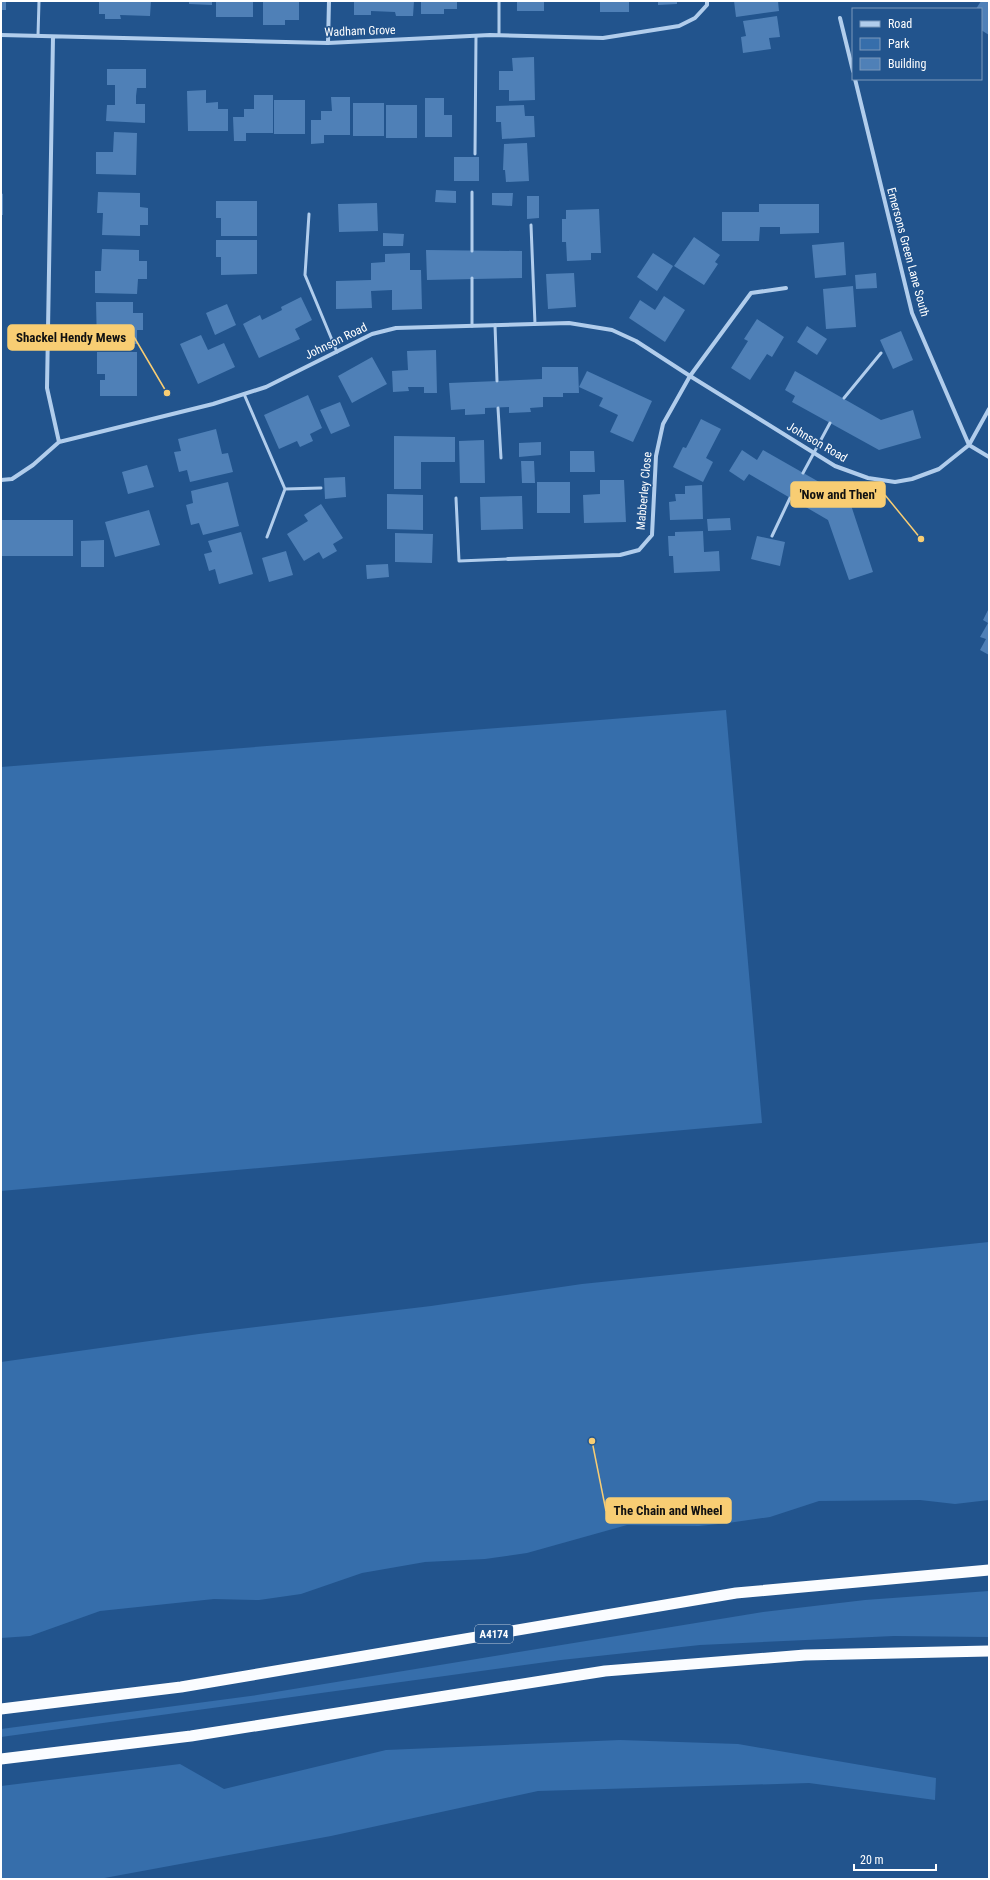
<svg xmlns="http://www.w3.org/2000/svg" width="990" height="1880" font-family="'Roboto Condensed',sans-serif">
<rect width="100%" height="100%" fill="#22548d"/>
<path fill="#366eab" d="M 726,710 L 762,1123 L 1,1191 L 1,767 Z
M 989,1242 L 989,1500 L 955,1504 L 920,1500 L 819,1501 L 770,1517 L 728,1523 L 699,1526 L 627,1525 L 527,1553 L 485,1559 L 425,1562 L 362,1573 L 301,1594 L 259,1600 L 214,1599 L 100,1611 L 30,1636 L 1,1638 L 1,1362 L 199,1334 L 431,1306 L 582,1284 Z
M 989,1591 L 989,1637 L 894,1636 L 700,1645 L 561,1660 L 1,1737 L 1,1729 L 257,1695 L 763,1612 L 865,1600 Z
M 620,1740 L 738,1744 L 936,1778 L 935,1800 L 809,1783 L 538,1791 L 331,1836 L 99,1879 L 1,1879 L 1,1786 L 180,1764 L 224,1789 L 386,1750 Z"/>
<path fill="#4f80b7" d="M 1,1 L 6,1 L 6,10 L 1,10 Z
M 99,1 L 151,1 L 150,16 L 120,15 L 121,19 L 105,19 L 105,14 L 99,14 Z
M 189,1 L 212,1 L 212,5 L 189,4 Z
M 216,1 L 253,1 L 253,17 L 216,17 Z
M 263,1 L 299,1 L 299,20 L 285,20 L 285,25 L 263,25 Z
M 354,1 L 414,1 L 413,16 L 396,16 L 395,12 L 371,11 L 371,15 L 354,15 Z
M 421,1 L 457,1 L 457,9 L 444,9 L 444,14 L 421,14 Z
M 517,1 L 544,1 L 544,11 L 517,11 Z
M 600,1 L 629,1 L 629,12 L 600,12 Z
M 658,1 L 677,1 L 677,4 L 658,5 Z
M 734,1 L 778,1 L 779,11 L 736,17 Z
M 981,1 L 989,1 L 989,35 L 981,30 L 981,9 L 976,9 Z
M 777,16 L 780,37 L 769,38 L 771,49 L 743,53 L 741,37 L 746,36 L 743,21 Z
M 534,57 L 535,100 L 509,101 L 509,90 L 499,90 L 499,71 L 513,71 L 512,58 Z
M 107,69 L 146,69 L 146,88 L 137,88 L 136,96 L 136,104 L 145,104 L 145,123 L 106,121 L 107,105 L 115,105 L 115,85 L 107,85 Z
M 206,90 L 206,103 L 218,102 L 218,109 L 228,109 L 228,131 L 188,131 L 187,91 Z
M 254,95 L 273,95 L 273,133 L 246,133 L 246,141 L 234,141 L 233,117 L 244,117 L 244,109 L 254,109 Z
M 331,97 L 350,97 L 350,135 L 324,135 L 324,143 L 311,144 L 311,120 L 321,120 L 321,111 L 332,111 Z
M 425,98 L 444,98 L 444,115 L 452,115 L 452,137 L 425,137 Z
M 274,100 L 305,100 L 305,134 L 274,134 Z
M 353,103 L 384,103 L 384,136 L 353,136 Z
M 386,105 L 417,105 L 417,138 L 386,138 Z
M 524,105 L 525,116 L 534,116 L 535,137 L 502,139 L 501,122 L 496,122 L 496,106 Z
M 114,132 L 137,133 L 136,175 L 96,174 L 96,152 L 113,152 Z
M 527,143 L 529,181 L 506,182 L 505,170 L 503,170 L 504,144 Z
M 454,157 L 479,157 L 479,181 L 454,181 Z
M 436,190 L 456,191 L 456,203 L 435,202 Z
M 98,192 L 140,193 L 140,207 L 148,208 L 148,225 L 140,225 L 140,236 L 102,235 L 103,213 L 97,213 Z
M 1,193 L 3,194 L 3,215 L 1,215 Z
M 492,193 L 513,193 L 512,206 L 492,205 Z
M 527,196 L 539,196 L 539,218 L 527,219 Z
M 216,201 L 257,201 L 257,236 L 221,236 L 221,218 L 216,218 Z
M 377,203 L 378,231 L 339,232 L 338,204 Z
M 759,204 L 819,204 L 819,233 L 780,234 L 780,227 L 760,227 L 759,241 L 722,241 L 722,212 L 759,212 Z
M 599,209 L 601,253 L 591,253 L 591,260 L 567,261 L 566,242 L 562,242 L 562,219 L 566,219 L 566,210 Z
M 383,233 L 404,234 L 403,246 L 383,246 Z
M 694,237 L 720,255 L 715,262 L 718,264 L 704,285 L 674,266 Z
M 216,240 L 257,240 L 257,274 L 221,275 L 221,257 L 216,257 Z
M 844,242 L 846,275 L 815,278 L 812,245 Z
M 102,249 L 139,250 L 139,261 L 147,261 L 147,279 L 138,279 L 137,294 L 95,293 L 95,271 L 101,271 Z
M 426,250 L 522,251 L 522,278 L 427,280 Z
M 410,253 L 410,270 L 421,270 L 422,309 L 392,310 L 392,290 L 371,291 L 372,308 L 336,309 L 336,281 L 371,280 L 371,263 L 385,262 L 385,254 Z
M 653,253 L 673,266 L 657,291 L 637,277 Z
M 574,273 L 576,307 L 548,309 L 546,274 Z
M 876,273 L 877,288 L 856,289 L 855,275 Z
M 853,286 L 856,327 L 826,329 L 823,289 Z
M 664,296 L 685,310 L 665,342 L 629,318 L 640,300 L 655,310 Z
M 301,297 L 312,320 L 295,329 L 300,339 L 259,358 L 243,324 L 260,315 L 262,320 L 282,310 L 281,307 Z
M 96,302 L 133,302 L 133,313 L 143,313 L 143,330 L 137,330 L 137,344 L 97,344 Z
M 227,304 L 236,325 L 215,335 L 206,313 Z
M 757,319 L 784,337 L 772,357 L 767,354 L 750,380 L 731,368 L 748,341 L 744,339 Z
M 807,326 L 827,339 L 817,355 L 797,342 Z
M 901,331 L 913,360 L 893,369 L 880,340 Z
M 201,335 L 208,350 L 224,343 L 235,367 L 198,384 L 180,344 Z
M 436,350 L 437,393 L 424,393 L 424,387 L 408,387 L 409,391 L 393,392 L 392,371 L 408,370 L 407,351 Z
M 97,352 L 137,352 L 137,396 L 100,396 L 100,380 L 105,380 L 105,374 L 97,374 Z
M 372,357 L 387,384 L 352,403 L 338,376 Z
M 542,367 L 578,367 L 579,393 L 563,393 L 563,397 L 543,397 L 543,407 L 530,408 L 531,412 L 509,413 L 509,407 L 485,408 L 485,414 L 465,415 L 465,409 L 451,410 L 449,383 L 542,379 Z
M 587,371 L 652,401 L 633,442 L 610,432 L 618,415 L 599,406 L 603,398 L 579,387 Z
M 795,371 L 881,420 L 913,410 L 921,438 L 879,450 L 792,402 L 795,396 L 785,390 Z
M 308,395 L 322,428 L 310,434 L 313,441 L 300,447 L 297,441 L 279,449 L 264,415 Z
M 340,402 L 350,426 L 331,434 L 320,410 Z
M 701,419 L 721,429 L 706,458 L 713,462 L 703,482 L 673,467 L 683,447 L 686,448 Z
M 216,429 L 222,454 L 228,453 L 233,472 L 190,482 L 187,470 L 179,472 L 174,452 L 181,451 L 178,439 Z
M 394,436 L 455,437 L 455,462 L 421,462 L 421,489 L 394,489 Z
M 484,440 L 485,483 L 460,483 L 459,441 Z
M 541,442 L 541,455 L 519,457 L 519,443 Z
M 742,450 L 757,460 L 763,450 L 849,499 L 873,572 L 849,580 L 828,520 L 749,474 L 744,481 L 729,471 Z
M 570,451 L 594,451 L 595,472 L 570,472 Z
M 521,461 L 534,461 L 535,483 L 522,483 Z
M 147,465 L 154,487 L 128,494 L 122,472 Z
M 345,477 L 346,497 L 325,499 L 324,478 Z
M 600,480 L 624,480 L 626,522 L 584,523 L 583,495 L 600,494 Z
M 228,482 L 239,526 L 203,535 L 199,523 L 191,525 L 186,505 L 193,503 L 191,491 Z
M 537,482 L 570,482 L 570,513 L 537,513 Z
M 702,485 L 703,519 L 670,520 L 669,502 L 676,501 L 675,494 L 685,494 L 685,486 Z
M 387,494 L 423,495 L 423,530 L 387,529 Z
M 522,496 L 523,529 L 481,530 L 480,497 Z
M 321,504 L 343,538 L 333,544 L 337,551 L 323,559 L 319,552 L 304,561 L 287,534 L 308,521 L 304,515 Z
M 149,510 L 160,545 L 115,557 L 105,522 Z
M 730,518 L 731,530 L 708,531 L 707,519 Z
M 1,520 L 73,520 L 73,556 L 1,556 Z
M 703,531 L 704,552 L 719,551 L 720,571 L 674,573 L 673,556 L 669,556 L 668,536 L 675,536 L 675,532 Z
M 241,532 L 253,574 L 219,584 L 215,569 L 209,571 L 204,554 L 212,552 L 208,541 Z
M 395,533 L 433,534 L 432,563 L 395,562 Z
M 757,536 L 785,542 L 780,566 L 751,559 Z
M 104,540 L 104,567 L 81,567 L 81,541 Z
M 286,551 L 293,575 L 269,582 L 262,558 Z
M 388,564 L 389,577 L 367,579 L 366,565 Z
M 989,608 L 989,655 L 980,650 L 986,639 L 980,637 L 988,623 L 983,620 Z"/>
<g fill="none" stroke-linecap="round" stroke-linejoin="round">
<path stroke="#b1cdec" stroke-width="3" d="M 499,1 L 499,35
M 38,36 L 39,1
M 475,154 L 476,36
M 472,192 L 472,251
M 309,214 L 305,275 L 337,352
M 531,225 L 535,324
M 472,278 L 472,326
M 495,325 L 497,381
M 244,394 L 285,489 L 321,488
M 844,398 L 881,353
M 498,408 L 501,458
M 803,473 L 830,423
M 456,498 L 459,561 L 508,559
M 772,536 L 790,498
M 267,537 L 285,489"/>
<path stroke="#b1cdec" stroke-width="4" d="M 840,18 L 853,71
M 1,35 L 328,43 L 490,35 L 603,38 L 679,26 L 695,18 L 707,5 L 707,1
M 53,37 L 47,388 L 59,442
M 328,43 L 329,1
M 855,79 L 912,313 L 969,445 L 989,457
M 1,480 L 12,479 L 33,465 L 59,442 L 213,404 L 266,387 L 372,334 L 396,328 L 569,323 L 612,330 L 636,341 L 690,376 L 835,466 L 868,478 L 895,482 L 912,479 L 939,469 L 969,445 L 989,409
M 508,559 L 620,555 L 639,550 L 652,535 L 656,456 L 663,424 L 690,376 L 751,293 L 786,288"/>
<path stroke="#fafcff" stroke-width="11" d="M 1,1709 L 181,1687 L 736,1593 L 989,1570
M 1,1759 L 191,1736 L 605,1671 L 805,1655 L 989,1651"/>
</g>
<g text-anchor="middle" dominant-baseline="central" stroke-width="3" stroke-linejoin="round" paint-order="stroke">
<rect fill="#22548d" stroke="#bdccdd" stroke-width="1" x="475" y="1625" width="38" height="18" rx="3"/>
<g font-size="11" font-weight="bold" fill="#fff">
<text x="494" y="1634">A4174</text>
</g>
<g font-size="12" fill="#fff" stroke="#22548d">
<text transform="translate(360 31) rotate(-2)">Wadham Grove</text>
<text transform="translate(908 252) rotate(75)">Emersons Green Lane South</text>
<text transform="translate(336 341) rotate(-26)">Johnson Road</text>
<text transform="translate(817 442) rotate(30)">Johnson Road</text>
<text transform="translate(644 491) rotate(-85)">Mabberley Close</text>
</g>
</g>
<path fill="none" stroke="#f8cd73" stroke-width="1.5" d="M167 393L134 337M921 539L885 495M592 1441L606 1511"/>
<g fill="#f8cd73" stroke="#22548d" stroke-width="1.5">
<circle cx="167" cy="393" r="4"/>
<circle cx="921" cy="539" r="4"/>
<circle cx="592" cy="1441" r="4"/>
</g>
<g fill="#f8cd73" stroke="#f8cd73" stroke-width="1.5">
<rect x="8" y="325" width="126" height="25" rx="4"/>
<rect x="791" y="482" width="94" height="25" rx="4"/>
<rect x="606" y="1498" width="125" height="25" rx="4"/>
</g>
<g font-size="13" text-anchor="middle" font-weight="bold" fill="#111">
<text x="71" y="342">Shackel Hendy Mews</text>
<text x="838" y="499">'Now and Then'</text>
<text x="668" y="1515">The Chain and Wheel</text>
</g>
<rect width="990" height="1880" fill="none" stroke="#ffffff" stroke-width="4"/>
<rect x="852" y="8" width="130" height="72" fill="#22548d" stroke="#7a98bb"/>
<rect x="860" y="21" width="20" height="6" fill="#b1cdec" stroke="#7a98bb"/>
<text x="888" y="28" font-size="12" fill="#ffffff">Road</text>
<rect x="860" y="38" width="20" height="12" fill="#366eab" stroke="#7a98bb"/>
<text x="888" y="48" font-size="12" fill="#ffffff">Park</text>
<rect x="860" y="58" width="20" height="12" fill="#4f80b7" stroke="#7a98bb"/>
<text x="888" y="68" font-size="12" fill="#ffffff">Building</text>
<path d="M854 1864v6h82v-6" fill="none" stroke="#ffffff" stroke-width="2"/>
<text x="860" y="1864" font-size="12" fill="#ffffff" stroke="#22548d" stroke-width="3" paint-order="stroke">20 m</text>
</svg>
